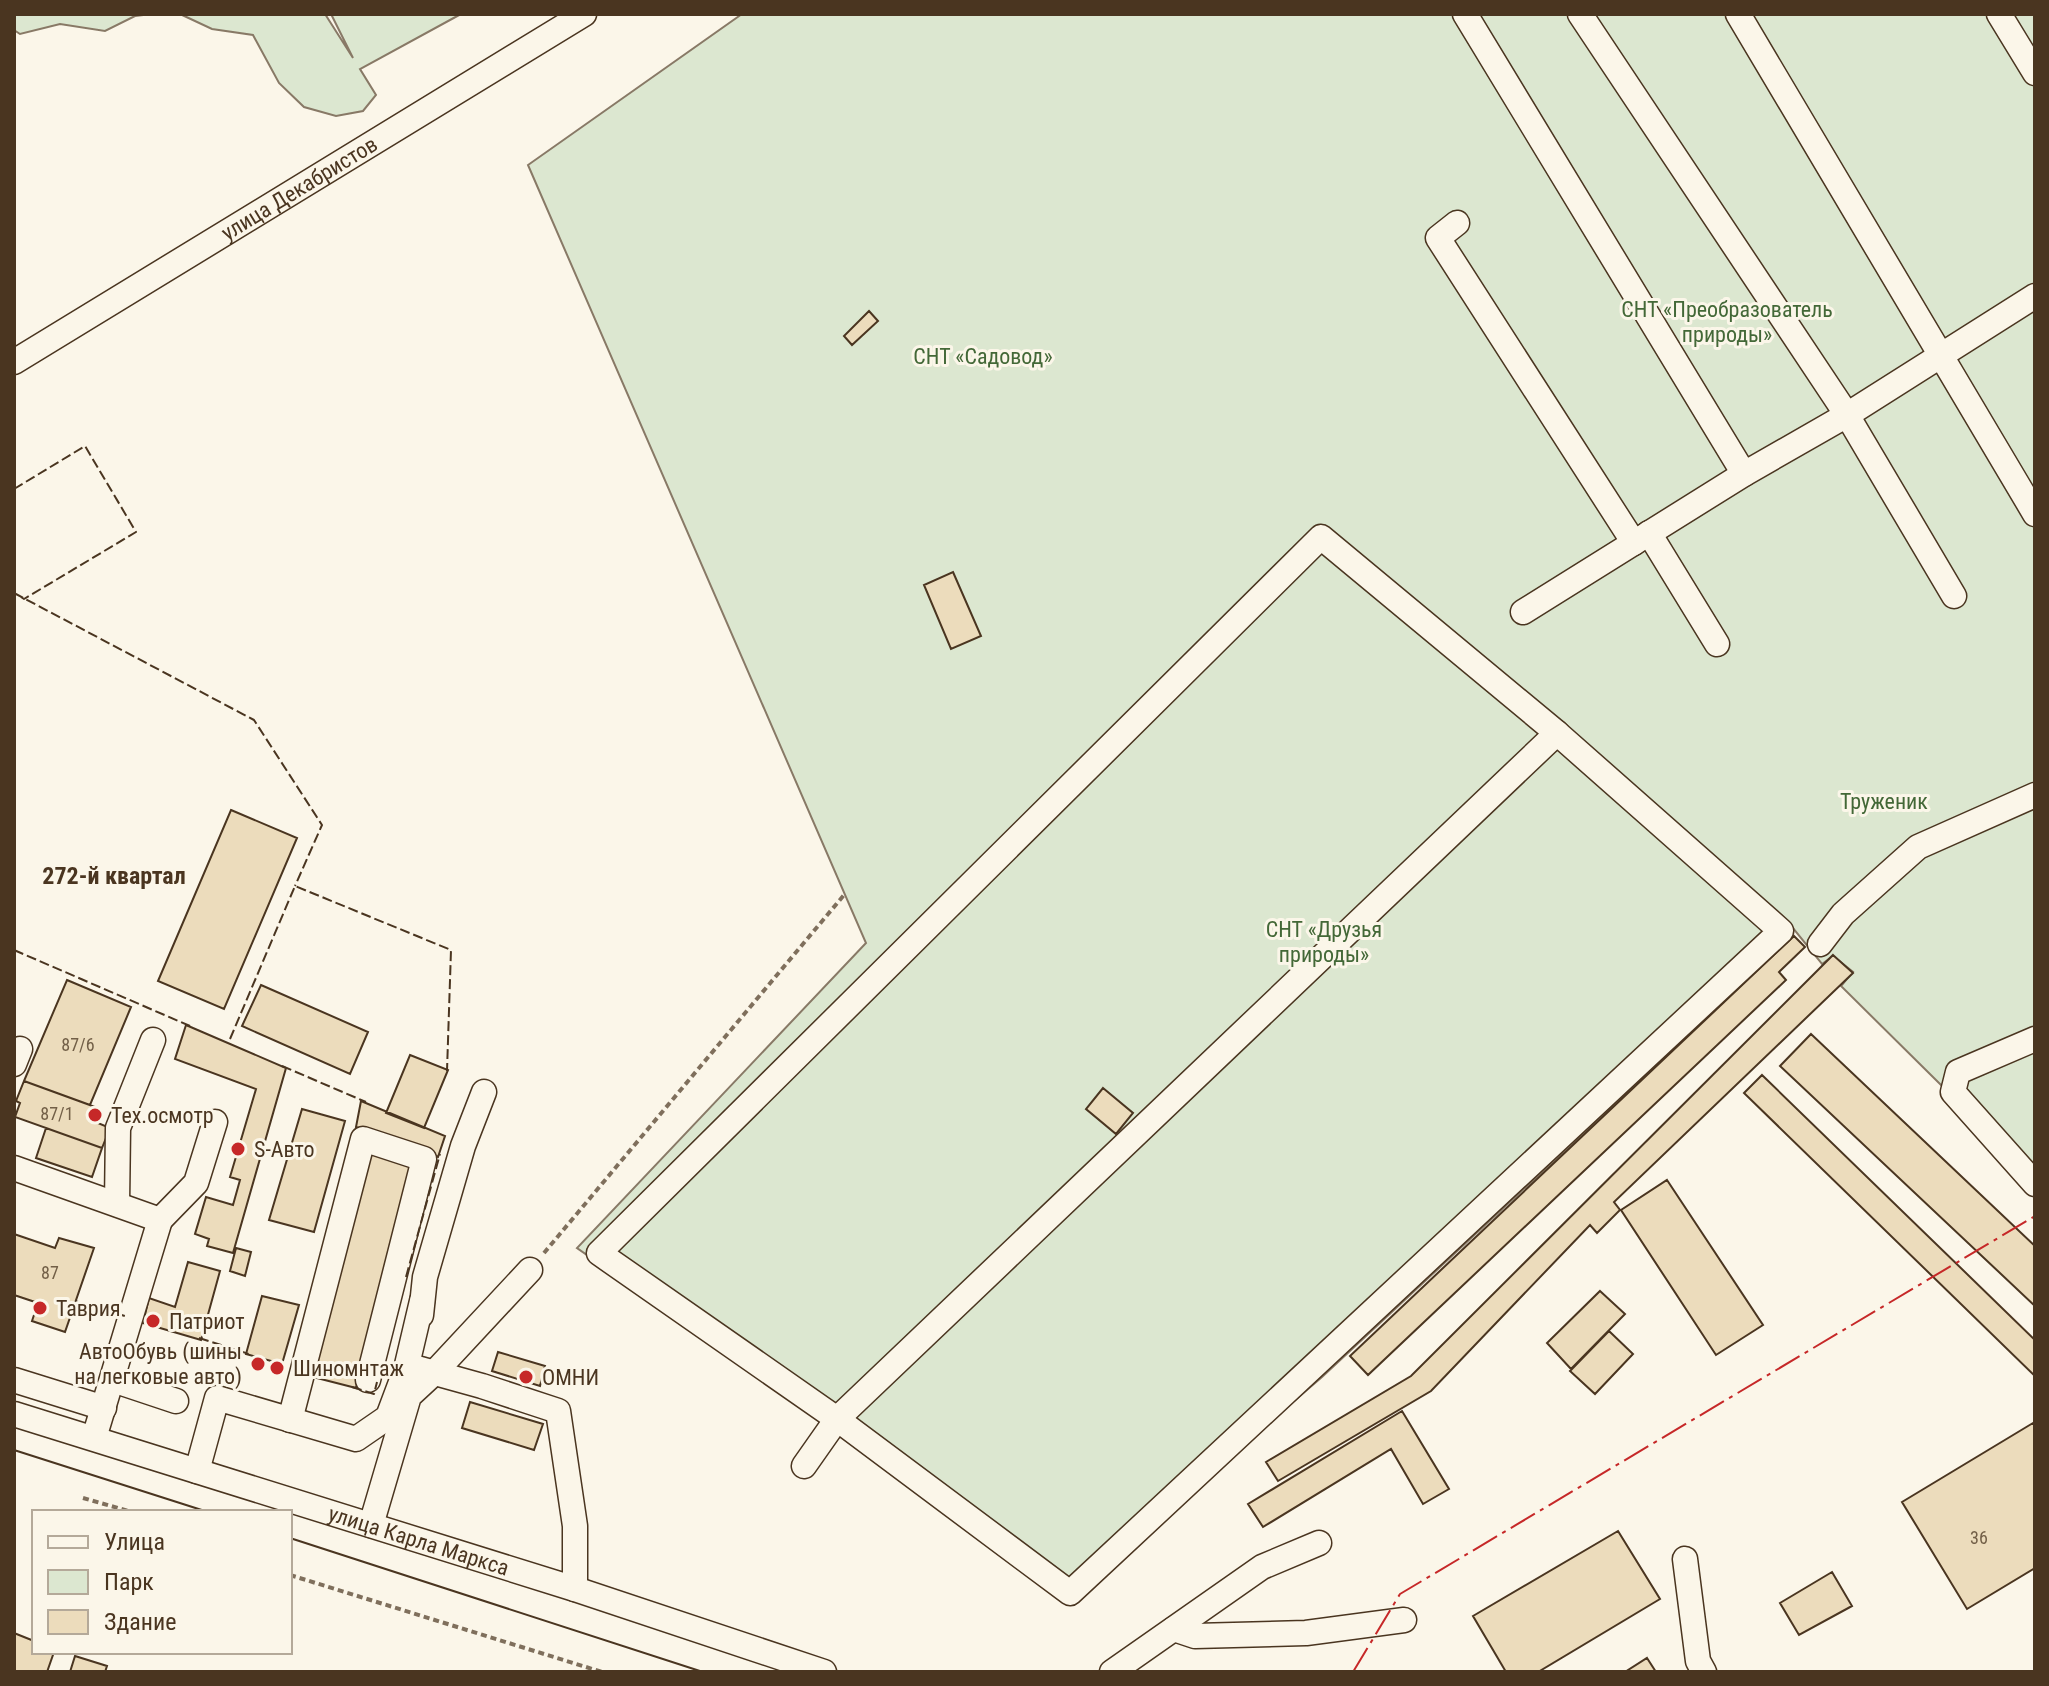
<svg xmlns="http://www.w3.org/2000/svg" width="2049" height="1686" font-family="'Roboto Condensed',sans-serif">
<rect width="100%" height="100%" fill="#fbf6e9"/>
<path fill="#dce7d0" stroke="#887966" stroke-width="2" d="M 14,14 L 152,14 L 135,16 L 105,31 L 60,24 L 20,34 L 14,30 Z
M 180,14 L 325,14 L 353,58 L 331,14 L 461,14 L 360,69 L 376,95 L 363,111 L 336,116 L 304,107 L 279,83 L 253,35 L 212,29 Z
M 742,14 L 2035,14 L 2035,1178 L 1841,986 L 1853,972 L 1833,956 L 1822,964 L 1793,928 L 1746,982 L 1322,1377 L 1070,1593 L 577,1248 L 866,943 L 528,165 Z"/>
<path fill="#ecdcbc" stroke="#4a3520" stroke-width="2" d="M 869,311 L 878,321 L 852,345 L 844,336 Z
M 953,572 L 981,636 L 951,649 L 924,585 Z
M 231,810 L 297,838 L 224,1009 L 158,981 Z
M 1794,936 L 1805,947 L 1779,972 L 1786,980 L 1368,1375 L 1350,1356 Z
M 1833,955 L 1853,973 L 1614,1202 L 1620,1210 L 1597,1233 L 1590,1225 L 1431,1391 L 1278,1481 L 1266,1462 L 1411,1376 Z
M 67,980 L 131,1007 L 90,1105 L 24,1081 Z
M 261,985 L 368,1032 L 350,1074 L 242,1026 Z
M 186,1025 L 286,1068 L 233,1253 L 207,1246 L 209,1239 L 195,1234 L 206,1197 L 233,1205 L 240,1180 L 230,1177 L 256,1089 L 175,1059 Z
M 1811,1034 L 2035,1246 L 2035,1306 L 1780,1066 Z
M 410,1055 L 448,1070 L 424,1128 L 386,1113 Z
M 1762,1075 L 2035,1340 L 2035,1376 L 1744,1093 Z
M 24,1081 L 98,1108 L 93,1121 L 110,1128 L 102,1148 L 15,1117 L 20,1103 L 16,1101 Z
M 1103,1088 L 1133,1113 L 1116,1134 L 1086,1109 Z
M 361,1101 L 445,1136 L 438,1157 L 356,1127 Z
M 302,1109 L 345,1121 L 314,1232 L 269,1220 Z
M 46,1128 L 102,1148 L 92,1177 L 36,1158 Z
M 369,1153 L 412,1163 L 356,1388 L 313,1377 Z
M 1667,1180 L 1763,1325 L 1716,1355 L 1621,1210 Z
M 14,1234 L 55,1248 L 59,1238 L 94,1248 L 65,1332 L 32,1321 L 38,1303 L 14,1295 Z
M 236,1248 L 251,1252 L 245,1276 L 230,1271 Z
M 188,1262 L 220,1271 L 201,1340 L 143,1323 L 149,1298 L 175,1307 Z
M 1600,1291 L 1625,1314 L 1571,1369 L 1547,1343 Z
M 262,1296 L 299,1305 L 282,1364 L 246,1354 Z
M 1609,1331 L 1633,1354 L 1595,1394 L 1570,1371 Z
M 498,1352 L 545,1366 L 540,1386 L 492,1371 Z
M 470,1402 L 543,1424 L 534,1450 L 462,1428 Z
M 1402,1411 L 1449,1489 L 1423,1504 L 1391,1449 L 1263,1527 L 1248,1504 Z
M 2033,1423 L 2035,1426 L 2035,1568 L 1967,1609 L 1902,1502 Z
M 1618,1531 L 1660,1599 L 1538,1672 L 1506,1672 L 1473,1616 Z
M 1832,1572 L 1852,1606 L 1799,1635 L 1780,1603 Z
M 14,1633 L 34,1641 L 34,1652 L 54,1652 L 47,1672 L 14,1672 Z
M 75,1656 L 107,1666 L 105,1672 L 70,1672 Z
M 1647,1658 L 1656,1672 L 1625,1672 Z"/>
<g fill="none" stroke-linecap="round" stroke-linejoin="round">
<defs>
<g id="minor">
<path d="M 1465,14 L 1744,474"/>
<path d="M 1580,14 L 1847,415 L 1954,596"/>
<path d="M 1738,14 L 2035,514"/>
<path d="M 1999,14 L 2035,73"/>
<path d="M 1457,223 L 1438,238 L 1634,543"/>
<path id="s1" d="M 14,362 L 584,14"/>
<path d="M 1649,533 L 1717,644"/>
<path d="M 1321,537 L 1557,733 L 1781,931 L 1070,1593 L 837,1419 L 599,1253 Z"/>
<path d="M 1523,612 L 1744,474 L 1847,415 L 2035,296"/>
<path d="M 1820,944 L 1843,914 L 1918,847 L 2035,795"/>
<path d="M 2035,1039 L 1958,1072 L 1953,1092 L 2035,1184"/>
<path d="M 14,1064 L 20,1049"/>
<path d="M 14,1168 L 160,1220 L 94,1438"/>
<path d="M 117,1204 L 118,1128 L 153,1040"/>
<path d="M 160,1220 L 196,1183 L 215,1122"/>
<path d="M 421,1315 L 425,1277 L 463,1146 L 484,1092"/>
<path d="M 417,1368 L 482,1386 L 558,1411 L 575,1526 L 575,1589"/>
<path d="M 14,1380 L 104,1408"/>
<path d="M 113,1380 L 176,1401"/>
<path id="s2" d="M 14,1414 L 575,1589 L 824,1672"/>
<path d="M 290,1420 L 363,1139 L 424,1159 L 368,1380"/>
<path d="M 804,1466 L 837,1419 L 1557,733"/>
<path d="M 197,1471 L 217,1398 L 356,1439 L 388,1417 L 406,1369 L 422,1301"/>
<path d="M 371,1525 L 409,1396 L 435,1372 L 530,1270"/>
<path d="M 1685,1559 L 1698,1661 L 1704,1672"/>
<path d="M 1174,1629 L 1195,1636 L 1306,1633 L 1404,1620"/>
<path d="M 1112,1672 L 1262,1567 L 1319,1543"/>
</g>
</defs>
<use href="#minor" stroke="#4a3520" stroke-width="27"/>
<path stroke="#7f6f5c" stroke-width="4" stroke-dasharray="6 4" stroke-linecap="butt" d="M 544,1253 L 844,895
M 83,1498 L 132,1512
M 290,1575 L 602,1672"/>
<use href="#minor" stroke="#fbf6e9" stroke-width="24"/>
<path stroke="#4a3520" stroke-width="2" d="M 14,1450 L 208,1512
M 290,1538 L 703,1672"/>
<path stroke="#4a3520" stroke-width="2" stroke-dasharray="10 4" stroke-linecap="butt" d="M 14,489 L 85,446 L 136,532 L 24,599 L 21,597
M 14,593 L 254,720 L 322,825 L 295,886
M 14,950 L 190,1026
M 230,1039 L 295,886 L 451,950 L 447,1071
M 282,1066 L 366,1102
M 406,1277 L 440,1154
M 75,1301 L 125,1316
M 199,1338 L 249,1354
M 352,1387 L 374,1394 L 377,1382"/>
<path stroke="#c62828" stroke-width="2" stroke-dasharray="28 6 4 6" stroke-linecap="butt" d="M 1353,1672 L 1400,1594 L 2035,1216"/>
</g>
<g fill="#c62828" stroke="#fbf6e9" stroke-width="3">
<circle cx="95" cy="1115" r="8"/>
<circle cx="238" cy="1149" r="8"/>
<circle cx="40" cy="1308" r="8"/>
<circle cx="153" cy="1321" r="8"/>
<circle cx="258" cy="1364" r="8"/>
<circle cx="277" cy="1368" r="8"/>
<circle cx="526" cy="1377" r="8"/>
</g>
<g text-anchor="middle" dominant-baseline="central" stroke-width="6" stroke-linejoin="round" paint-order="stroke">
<g font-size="18" fill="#725f47">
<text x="78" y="1044">87/6</text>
<text x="57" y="1113">87/1</text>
<text x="50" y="1272">87</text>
<text x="1979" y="1537">36</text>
</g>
<g font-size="22" fill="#4a3520" stroke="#fbf6e9">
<text stroke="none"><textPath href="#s1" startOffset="334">улица Декабристов</textPath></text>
<text stroke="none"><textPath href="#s2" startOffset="424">улица Карла Маркса</textPath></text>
</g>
<g font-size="22" fill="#436837" stroke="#fbf6e9">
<text x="1727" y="309">СНТ «Преобразователь<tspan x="1727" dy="25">природы»</tspan></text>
<text x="983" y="356">СНТ «Садовод»</text>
<text x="1884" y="801">Труженик</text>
<text x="1324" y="929">СНТ «Друзья<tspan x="1324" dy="25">природы»</tspan></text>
</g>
<g font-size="22" fill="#4a3520" stroke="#fbf6e9" text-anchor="start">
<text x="111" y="1115">Тех.осмотр</text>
<text x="254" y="1149">S-Авто</text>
<text x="56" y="1308">Таврия</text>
<text x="169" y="1321">Патриот</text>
<text x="242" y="1351" text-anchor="end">АвтоОбувь (шины<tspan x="242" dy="25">на легковые авто)</tspan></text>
<text x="293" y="1368">Шиномнтаж</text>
<text x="542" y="1377">ОМНИ</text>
</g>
<g font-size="24" font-weight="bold" fill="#4a3520" stroke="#fbf6e9">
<text x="114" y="876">272-й квартал</text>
</g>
</g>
<rect width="2049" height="1686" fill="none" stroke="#4a3520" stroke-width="32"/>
<rect x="32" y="1510" width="260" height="144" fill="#fbf6e9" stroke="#b4a999" stroke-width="2"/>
<rect x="48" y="1536" width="40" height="12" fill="#fbf6e9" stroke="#b4a999" stroke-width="2"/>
<text x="104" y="1550" font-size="24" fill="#4a3520">Улица</text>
<rect x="48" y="1570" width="40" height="24" fill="#dce7d0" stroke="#b4a999" stroke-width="2"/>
<text x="104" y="1590" font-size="24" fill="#4a3520">Парк</text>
<rect x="48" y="1610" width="40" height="24" fill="#ecdcbc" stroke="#b4a999" stroke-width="2"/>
<text x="104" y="1630" font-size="24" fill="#4a3520">Здание</text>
</svg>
